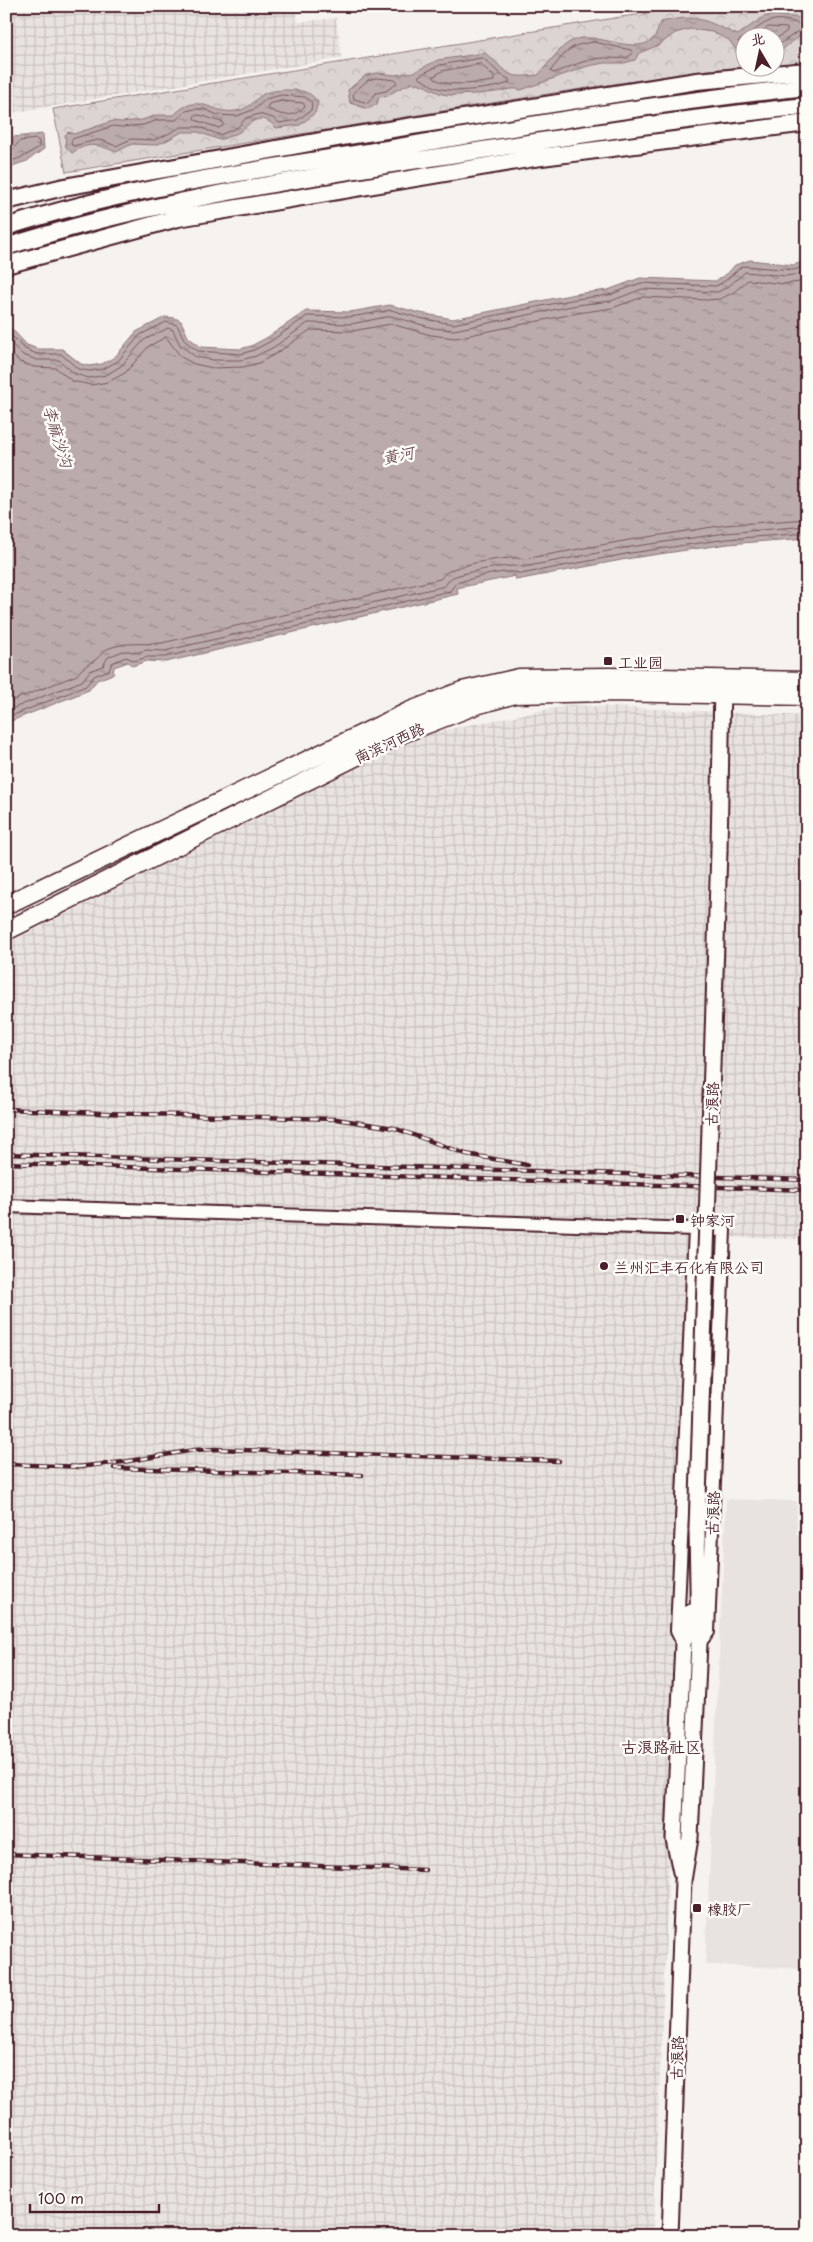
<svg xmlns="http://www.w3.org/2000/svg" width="813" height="2242" font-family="'Playpen Sans','LXGW WenKai TC',sans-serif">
<defs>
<pattern id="industrial-grid" width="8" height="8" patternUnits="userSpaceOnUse" patternTransform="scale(1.25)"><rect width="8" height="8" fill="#e9e3e0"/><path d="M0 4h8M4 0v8" fill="none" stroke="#c9c2c0"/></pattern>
<pattern id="park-crowns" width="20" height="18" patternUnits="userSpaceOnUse" patternTransform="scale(1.25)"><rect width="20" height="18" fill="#dcd4d2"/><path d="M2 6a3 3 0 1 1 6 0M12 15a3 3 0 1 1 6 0" fill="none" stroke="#beb6b4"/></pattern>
<pattern id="water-ripples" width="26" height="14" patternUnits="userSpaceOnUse" patternTransform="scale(1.25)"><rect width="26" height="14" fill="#bbabac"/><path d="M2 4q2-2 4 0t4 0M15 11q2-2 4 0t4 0" fill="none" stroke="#9a8b8c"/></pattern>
</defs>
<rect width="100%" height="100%" fill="#f6f3ef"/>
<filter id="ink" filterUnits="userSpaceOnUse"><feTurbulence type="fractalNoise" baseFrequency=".02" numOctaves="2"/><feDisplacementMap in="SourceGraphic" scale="10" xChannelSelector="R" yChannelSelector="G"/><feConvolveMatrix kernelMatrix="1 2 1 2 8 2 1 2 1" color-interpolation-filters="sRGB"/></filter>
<g filter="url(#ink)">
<path fill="#e9e3e0" d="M 726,1499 L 797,1501 L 797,1535 L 807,1536 L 807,1969 L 705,1965 Z"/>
<path fill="url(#industrial-grid)" d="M 6,6 L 296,6 L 298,22 L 336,18 L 342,58 L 6,114 Z
M 570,705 L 807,716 L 807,1239 L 690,1237 L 670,1837 L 653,2236 L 6,2236 L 6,944 L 423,734 Z"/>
<path fill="url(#park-crowns)" stroke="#937a7e" d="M 703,6 L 807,6 L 807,62 L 776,65 L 776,38 L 746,38 L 745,67 L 707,70 L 554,93 L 66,172 L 53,109 L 621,17 Z"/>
<path fill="url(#water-ripples)" stroke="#8e7378" d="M 774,15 L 807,19 L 807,31 L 776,54 L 776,38 L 746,38 L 745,55 L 738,53 L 729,40 L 712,32 L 690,29 L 675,33 L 659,45 L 639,53 L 635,60 L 624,63 L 604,63 L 588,66 L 521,90 C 511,87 505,91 495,92 C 480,94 463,95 448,95 C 434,94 425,83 415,83 C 408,84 393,91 388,96 L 379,97 L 377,104 L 368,109 L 350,103 L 348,90 L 366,75 L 377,73 L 395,75 L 414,72 L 438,60 L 485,53 C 510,73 504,79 538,75 C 549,64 559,46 574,40 C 595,30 640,59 655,36 C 658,32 658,27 661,22 C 699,13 705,21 738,35 L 763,17 Z
M 282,90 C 296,90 309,89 318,102 L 315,113 L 300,125 L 276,128 C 263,113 254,119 242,130 C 238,134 227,137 220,140 L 198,132 L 182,132 L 164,142 L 154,145 L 132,144 L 116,152 C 99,145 89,141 72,153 L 66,147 L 65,135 L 68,132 L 74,134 L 113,121 L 121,122 L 142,120 L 157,115 L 174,115 C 199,90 210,115 236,111 C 252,108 252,101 262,95 C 267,91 276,91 282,90 Z
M 43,134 L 44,149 L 27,161 L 6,168 L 6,150 L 13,141 L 13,137 Z
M 750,260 L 794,265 L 807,260 L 807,538 L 728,544 L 632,558 L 516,580 L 515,576 L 457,588 L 458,594 L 166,662 L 147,661 L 132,666 L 128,662 L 114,667 L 113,674 L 97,680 L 89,690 L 6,723 L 6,323 L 27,345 L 38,349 L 62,349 L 81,364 L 89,366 L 102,364 L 115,357 L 136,332 L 165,317 L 175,318 L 181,321 L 188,337 L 201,347 L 240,349 L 251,346 L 268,337 L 306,311 L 350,312 L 390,305 L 420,313 L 453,319 L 575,294 L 608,290 L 640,278 L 716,281 L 728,273 L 735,265 Z"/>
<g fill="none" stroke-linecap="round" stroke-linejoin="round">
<path stroke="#77575f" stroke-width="1" d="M 753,38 L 768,27 L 787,28 L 787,31 L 776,39
M 594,42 L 631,50 L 633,53 C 625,62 613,57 603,58 C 586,59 569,67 554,73 L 551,72 L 551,70 C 567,51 568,45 594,42 Z
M 746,50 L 741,48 L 738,41 C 764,27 767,11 802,25 L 802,28 C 794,35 784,40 776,48
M 483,58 L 501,75 L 509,79 L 509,83 C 493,89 451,94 435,87 C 430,85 423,80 418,77 L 420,75 L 440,65 Z
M 481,64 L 494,77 L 494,81 C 480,83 443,88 433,77 L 442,71 Z
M 377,78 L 395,80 L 397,83 L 386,91 L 376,93 L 368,103 L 354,99 L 353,93 L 368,80 Z
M 282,95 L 305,97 L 312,103 L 311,110 L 298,120 L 279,123 L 273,118 L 259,114 L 246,118 L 238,127 L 220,135 L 199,127 L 181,127 L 162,137 L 154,140 L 131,139 L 116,146 L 104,141 L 97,140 L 73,146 L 71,144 L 72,139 L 113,126 L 122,127 L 143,125 L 158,120 L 176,120 L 186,111 L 195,109 L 205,109 L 217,115 L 237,116 L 255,109 L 266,99 Z
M 283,101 L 303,103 L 305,106 C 293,119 281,116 267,108 L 269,104 Z
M 196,115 C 206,115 213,121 223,122 L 224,125 L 219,128 L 195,120 L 194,117 Z
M 6,152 L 12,150 L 20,141 L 36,139 L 39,141 L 39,147 L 25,156 L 6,163
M 6,330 L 25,349 L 37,354 L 61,354 L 78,369 L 89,371 L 103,369 L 118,361 L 140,335 L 166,322 L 177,325 L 185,341 L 198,351 L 241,354 L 254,350 L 271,341 L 307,316 L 351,317 L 391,310 L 419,318 L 453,324 L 576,299 L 609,295 L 641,283 L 716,286 L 725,281 L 742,266 L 794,270 L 807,266
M 6,339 L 23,355 L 37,360 L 59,360 L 75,374 L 89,378 L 106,375 L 121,366 L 144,340 L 168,328 L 173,330 L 180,345 L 196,357 L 213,360 L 241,360 L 256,356 L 274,347 L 308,323 L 351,324 L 391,316 L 433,328 L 454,330 L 577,305 L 611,301 L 642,289 L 718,292 L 729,286 L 745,272 L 786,276 L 807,273
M 6,350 L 20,362 L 34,367 L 56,368 L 72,381 L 91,385 L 108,382 L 125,373 L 149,346 L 166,337 L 181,357 L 194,364 L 213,368 L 243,367 L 259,363 L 277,353 L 310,330 L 352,331 L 391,324 L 431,335 L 455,338 L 578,313 L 612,308 L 643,297 L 706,300 L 720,299 L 734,292 L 748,280 L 785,284 L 807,281
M 6,703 L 77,675 C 82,667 88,665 95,660 C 100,657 102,652 107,649 C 126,641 143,645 162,643 L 440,579 C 443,576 445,573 449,571 C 461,564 511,555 524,559 L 629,540 L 725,525 L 807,519
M 6,711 L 82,681 L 90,671 L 103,666 L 108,657 L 123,651 L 130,651 L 136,653 L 146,650 L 164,651 L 445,586 C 447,583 449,579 453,577 C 465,572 512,563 523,567 L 630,547 L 726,533 L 807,526
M 6,718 L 86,686 L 94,676 L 109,670 L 112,663 L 126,657 L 135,661 L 147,657 L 165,657 L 450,591 L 456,583 C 471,579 508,567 521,574 L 631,553 L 727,539 L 807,533"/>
<defs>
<path id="tertiary" d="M 6,1206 L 724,1230 L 708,1632 L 699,1643
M 683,1643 L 677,1631 L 695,1229"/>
<path id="secondary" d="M 719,850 L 722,684
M 681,1872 L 674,1839 L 683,1643 L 688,1629 L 690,1612
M 670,2236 L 683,1881 L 690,1838 L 699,1643 L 697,1529"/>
<path id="primary" d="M 6,201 L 64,187 L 343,137 L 697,81 L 807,71
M 6,227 C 125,188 251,171 374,151 C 518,127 662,102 807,87
M 6,247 C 139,204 280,182 418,160 C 547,140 676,119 807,106
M 6,265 L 178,218 L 534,158 L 807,123"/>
<path id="trunk" d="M 6,905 L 408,712 L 462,691 L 519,678 L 609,677 L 807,681
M 6,931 L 401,734 L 476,705 L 515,694 L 610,692 L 807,696"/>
</defs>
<use href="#tertiary" stroke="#4a1f2b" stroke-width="16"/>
<use href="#secondary" stroke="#4a1f2b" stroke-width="19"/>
<use href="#primary" stroke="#4a1f2b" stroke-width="20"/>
<use href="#trunk" stroke="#4a1f2b" stroke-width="21"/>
<use href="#tertiary" stroke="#fdfcf7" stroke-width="12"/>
<use href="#secondary" stroke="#fdfcf7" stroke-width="15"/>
<use href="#primary" stroke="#fdfcf7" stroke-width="16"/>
<use href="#trunk" stroke="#fdfcf7" stroke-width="18"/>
<defs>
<path id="rail" d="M 6,1109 L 101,1113 L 336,1119 L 394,1128 L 466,1154 L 527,1165
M 6,1154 L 807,1180
M 6,1163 L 807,1190
M 6,1464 L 84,1467
M 77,1467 L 123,1462 L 194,1450 L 215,1449 L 559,1461
M 114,1468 L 362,1475
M 6,1854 L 425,1870"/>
</defs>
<use href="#rail" stroke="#4a1f2b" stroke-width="4.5"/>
<use href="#rail" stroke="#fdfcf7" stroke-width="2.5" stroke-dasharray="8" stroke-linecap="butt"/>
<defs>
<path id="secondary-bridge" d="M 697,1529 L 719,850"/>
</defs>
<use href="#secondary-bridge" stroke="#4a1f2b" stroke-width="19" stroke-linecap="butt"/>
<use href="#secondary-bridge" stroke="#fdfcf7" stroke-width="15"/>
</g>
</g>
<g fill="#4a1f2b" stroke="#fdfcf7" stroke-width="2">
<rect x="603" y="656" width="10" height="10" rx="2.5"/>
<rect x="675" y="1214" width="10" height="10" rx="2.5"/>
<circle cx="604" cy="1266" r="5"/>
<rect x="692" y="1903" width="10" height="10" rx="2.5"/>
</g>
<g text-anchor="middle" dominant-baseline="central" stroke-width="5" stroke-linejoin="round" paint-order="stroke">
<g font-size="15" fill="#4a1f2b" stroke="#fdfcf7" text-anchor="start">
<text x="618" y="661">工业园</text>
<text x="690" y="1219">钟家河</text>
<text x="614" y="1266">兰州汇丰石化有限公司</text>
<text x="707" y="1908">橡胶厂</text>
</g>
<g font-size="15" fill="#4a1f2b" stroke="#fdfcf7">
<text transform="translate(389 742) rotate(-25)">南滨河西路</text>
<text transform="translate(711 1104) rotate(-88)">古浪路</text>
<text transform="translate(712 1513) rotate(-88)">古浪路</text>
<text transform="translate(676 2058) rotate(-88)">古浪路</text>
</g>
<g font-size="16" font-style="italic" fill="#725058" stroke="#fdfcf7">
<text transform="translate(59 436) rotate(73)">李麻沙沟</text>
<text transform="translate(398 454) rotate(-11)">黄河</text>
</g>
<g font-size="16" fill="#4a1f2b" stroke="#fdfcf7">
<text x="661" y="1746">古浪路社区</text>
</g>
</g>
<rect width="813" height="2242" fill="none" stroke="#fdfcf7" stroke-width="25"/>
<rect x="12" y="12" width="788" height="2217" fill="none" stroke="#4a1f2b" stroke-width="2" filter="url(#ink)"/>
<g transform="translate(760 52) rotate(351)"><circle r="24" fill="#fdfcf7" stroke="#b5a4a5"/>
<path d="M0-4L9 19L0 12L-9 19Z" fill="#4a1f2b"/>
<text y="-8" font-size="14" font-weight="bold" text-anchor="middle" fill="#4a1f2b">北</text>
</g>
<path d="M30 2204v8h129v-8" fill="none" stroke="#4a1f2b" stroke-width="2.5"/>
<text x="38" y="2204" font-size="15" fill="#4a1f2b" stroke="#fdfcf7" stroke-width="4" paint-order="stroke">100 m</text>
</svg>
